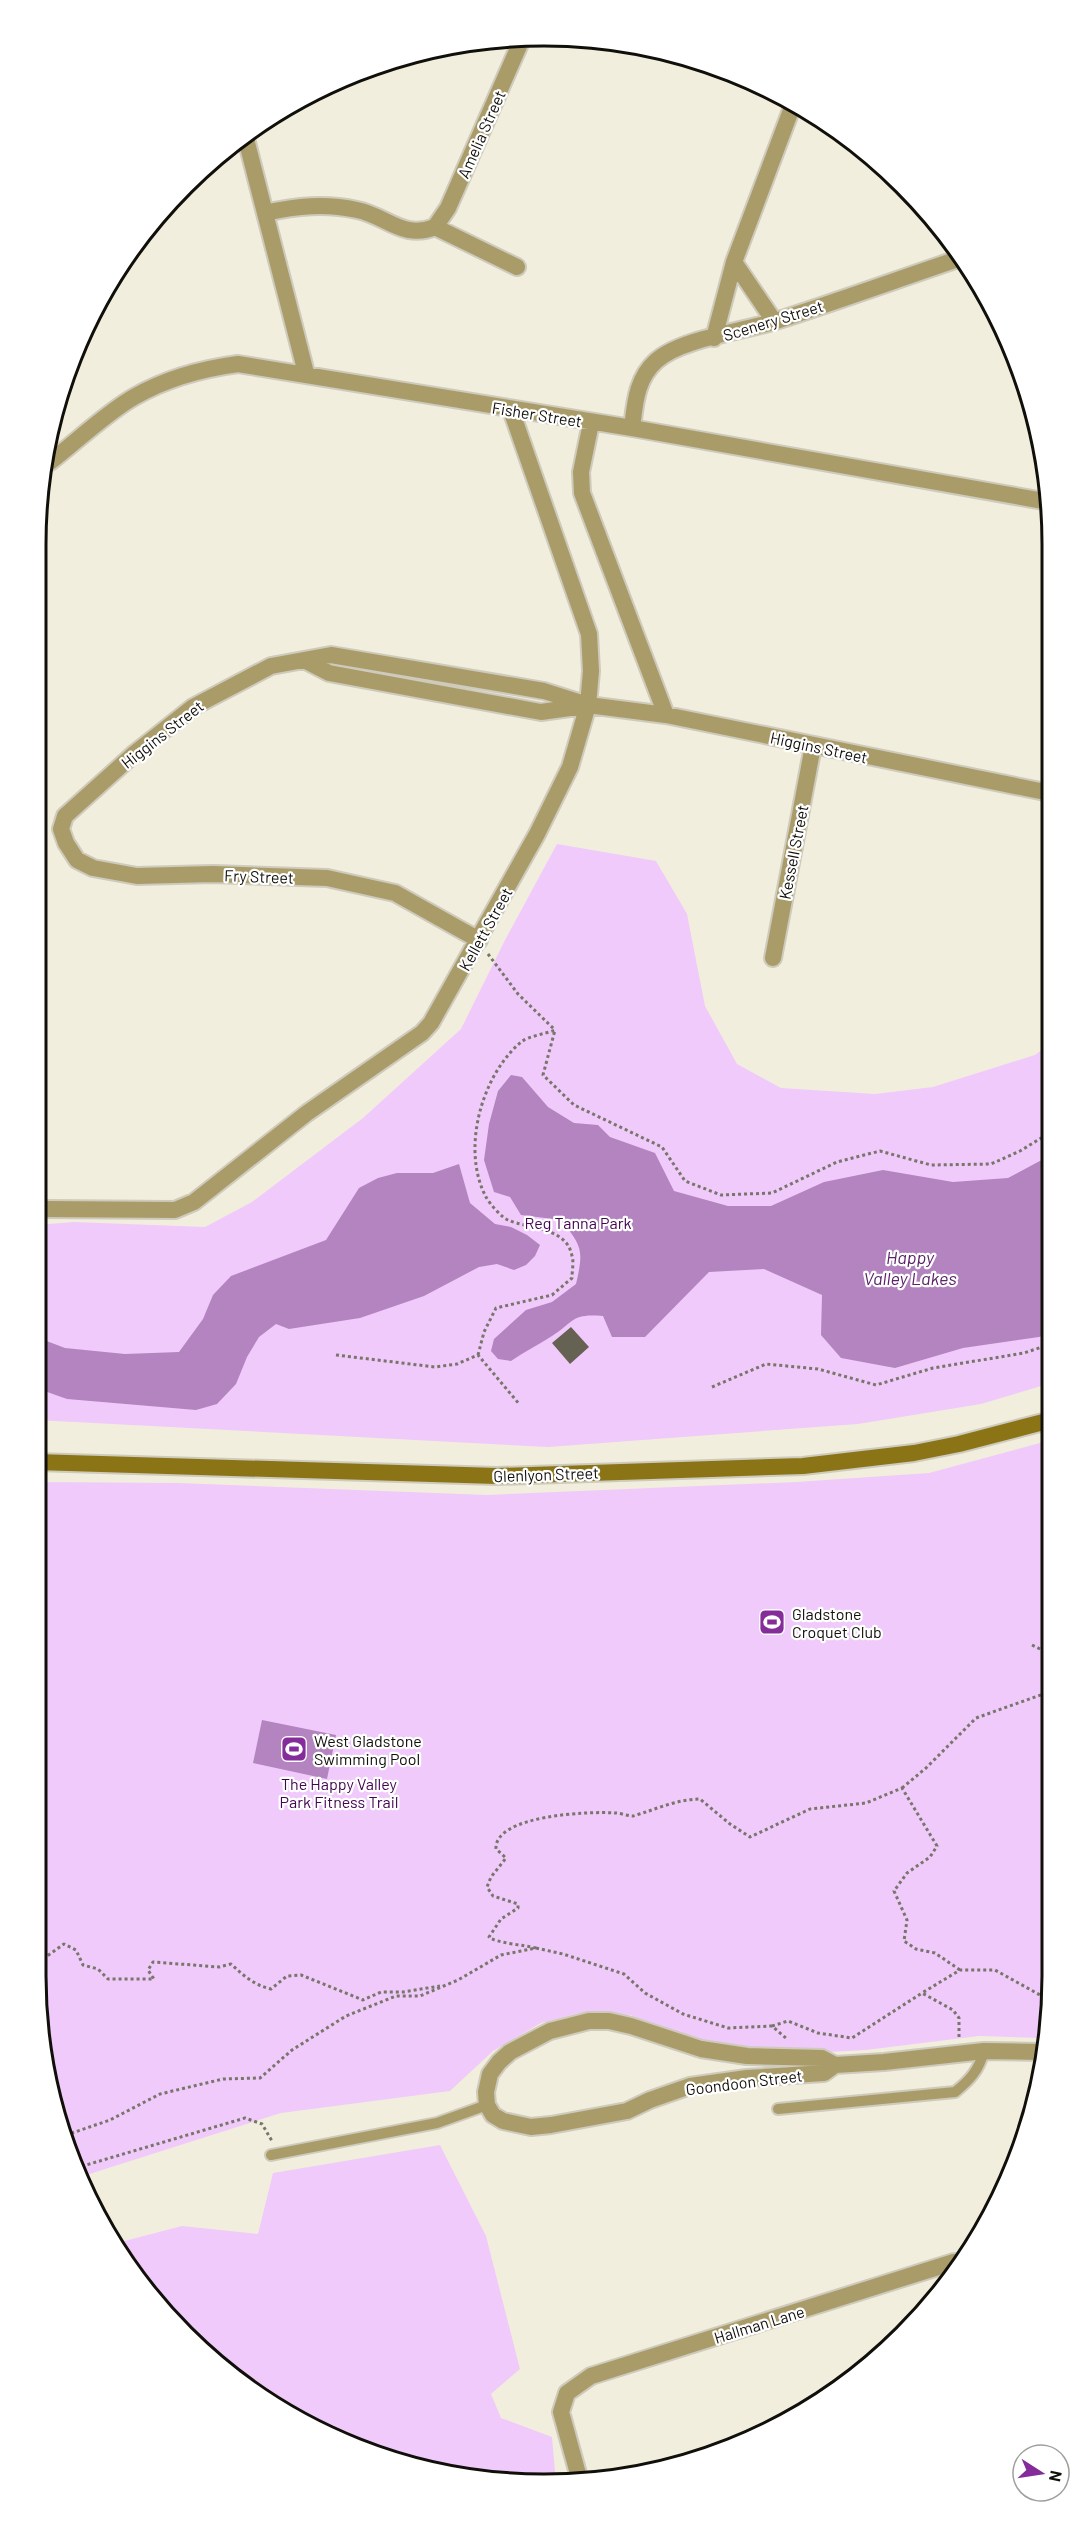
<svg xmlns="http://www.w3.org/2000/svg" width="1089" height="2521" font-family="Barlow,sans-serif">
<rect width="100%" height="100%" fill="#f2eede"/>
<path fill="#f0cafa" d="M 557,844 L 656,861 L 687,914 L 705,1006 L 737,1064 L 781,1088 L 875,1094 L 933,1087 L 1035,1055 L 1050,1044 L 1051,1383 L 981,1404 L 858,1424 L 548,1447 L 36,1420 L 36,1225 L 74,1222 L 205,1227 L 252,1202 L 363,1118 L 461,1029 L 505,940 Z
M 1051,1440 L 1053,1976 L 1043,2038 L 979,2036 L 866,2050 L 810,2053 L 700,2042 L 663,2030 L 631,2015 L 579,2013 L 541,2023 L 493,2051 L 450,2091 L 281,2113 L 80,2177 L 63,2140 L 36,1976 L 36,1482 L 179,1483 L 487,1495 L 796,1482 L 929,1473 Z
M 440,2145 L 486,2236 L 520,2369 L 491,2394 L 501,2418 L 552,2437 L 556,2483 L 539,2485 L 446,2475 L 291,2417 L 162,2312 L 113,2244 L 182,2226 L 258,2234 L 273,2173 Z"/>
<path fill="#b384c0" d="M 511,1075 L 522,1077 L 548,1107 L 574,1123 L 598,1125 L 610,1137 L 655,1153 L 674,1191 L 728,1206 L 771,1206 L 824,1182 L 883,1170 L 953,1182 L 1008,1178 L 1051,1155 L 1051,1333 L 1039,1337 L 963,1348 L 895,1368 L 841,1358 L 821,1335 L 822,1295 L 764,1269 L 709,1272 L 645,1337 L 612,1337 L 603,1316 C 571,1313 574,1322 552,1336 C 538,1345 524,1352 511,1361 L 498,1359 L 491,1351 L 494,1339 L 526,1310 L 552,1302 L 576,1284 C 584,1250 582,1246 561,1220 L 521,1215 L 510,1197 L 494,1192 L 484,1160 L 489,1124 L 498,1091 Z
M 459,1164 L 470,1203 L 495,1224 L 511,1227 L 527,1235 L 540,1245 L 535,1256 L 526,1265 L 514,1270 L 497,1264 L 479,1267 L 424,1296 L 360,1318 L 289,1329 L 276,1324 L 259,1337 L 247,1357 L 236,1384 L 217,1404 L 196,1410 L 67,1399 L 36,1388 L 36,1337 L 65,1348 L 125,1354 L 179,1352 L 203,1319 L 213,1295 L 231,1276 L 326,1240 L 359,1188 L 378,1178 L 397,1173 L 433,1173 Z
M 262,1720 L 336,1735 L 327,1779 L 253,1763 Z"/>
<path fill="#656153" d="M 571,1327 L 589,1347 L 570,1364 L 552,1343 Z"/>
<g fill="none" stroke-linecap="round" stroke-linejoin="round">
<defs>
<path id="service" d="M 778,2109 L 955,2092 C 970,2080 979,2070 984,2051
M 271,2155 L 437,2123 L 487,2105"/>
<path id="minor" d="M 245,135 L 306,373
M 265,213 C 297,206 325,203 357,210 C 387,216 403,240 435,227 L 517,267
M 435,227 L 448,208 L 523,37
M 734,262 L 774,321
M 714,338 L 734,262 L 793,105
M 591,423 L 581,472 L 582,493 L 666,715
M 632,428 C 635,404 636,379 656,361 C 680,339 743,331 776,321 C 838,301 899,279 961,258
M 50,462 C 76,442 106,413 134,397 C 167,378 200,369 238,364 L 632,428 L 1049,502
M 304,660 L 329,673 L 541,712 L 584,706
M 479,940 L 395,893 L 327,878 L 213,874 L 137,876 L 93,868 L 77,860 L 66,843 L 61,829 L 65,816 L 135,753 L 193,707 L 271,666 L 331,655 L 544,691 L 588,705 L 666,715 L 1050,793
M 773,958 L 813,746
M 45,1209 L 175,1210 L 194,1202 L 307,1113 L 422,1033 L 431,1023 L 537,834 L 570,767 L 588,705 L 591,671 L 589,634 L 511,410
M 835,2065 L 822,2058 L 747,2056 L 701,2049 L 631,2026 L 609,2021 L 589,2021 L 550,2031 L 510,2052 L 499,2062 L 490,2074 L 486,2092 L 487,2105 L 493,2115 L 503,2121 L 531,2127 L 551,2125 L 627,2111 L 650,2100 L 690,2086 L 747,2078 L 824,2073 L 835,2065 L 884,2062 L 984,2051 L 1041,2052
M 580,2481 L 561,2412 L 567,2393 L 591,2376 L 954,2262"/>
<path id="secondary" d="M 36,1462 L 497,1476 L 803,1466 L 914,1453 L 959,1444 L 1051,1420"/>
</defs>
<use href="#service" stroke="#cecabc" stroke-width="14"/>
<use href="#minor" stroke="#cecabc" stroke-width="20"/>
<use href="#secondary" stroke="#cecabc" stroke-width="20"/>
<path stroke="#78756b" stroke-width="3" stroke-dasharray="3 3" stroke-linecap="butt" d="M 488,954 L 518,994 L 555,1030
M 336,1355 L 435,1367 L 457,1364 L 478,1355 L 520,1405
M 478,1355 L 484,1332 L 496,1308 L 552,1295 L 572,1278 C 572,1271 574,1262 572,1256 C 567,1227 528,1229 508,1220 C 501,1217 490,1204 486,1197 C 461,1150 481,1076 521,1042 C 529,1036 545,1034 555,1030 L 543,1075 L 574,1105 L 662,1147 L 685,1181 L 721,1195 L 772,1193 L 837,1162 L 880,1151 L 931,1165 L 991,1164 L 1020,1151 L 1051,1132
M 712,1387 L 766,1364 L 818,1369 L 876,1385 L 933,1368 L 1024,1353 L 1051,1344
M 1032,1645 L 1052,1655
M 902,1788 L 926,1768 L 976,1718 L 1052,1691
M 536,1948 C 525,1945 495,1943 489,1937 L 501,1919 L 518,1908 L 518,1904 L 493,1896 L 487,1887 L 491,1877 L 506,1858 L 496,1849 C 494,1815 590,1811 615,1813 C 621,1813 627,1816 633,1816 C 637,1815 642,1813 646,1812 C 663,1806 682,1799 700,1799 L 730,1824 L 750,1837 L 810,1809 L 866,1803 L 902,1788 L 937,1846 L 930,1857 L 907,1873 L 894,1891 L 907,1920 L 904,1941 L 916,1949 L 935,1953 L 960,1970
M 36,1956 L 47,1956 L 64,1944 L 76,1950 L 83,1965 L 98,1969 L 108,1979 L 154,1979 L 148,1970 L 153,1962 L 219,1967 L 231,1964 C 244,1976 254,1985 271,1989 L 287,1976 L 301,1975 L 363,2000 L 381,1992 L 403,1992 L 440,1986
M 772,2026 L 788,2021 L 818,2033 L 852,2038 L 922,1993
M 959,2037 L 959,2018 L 953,2010 L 922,1993 L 960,1970 L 995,1970 L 1049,2000
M 64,2143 L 72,2133 L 110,2120 L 160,2094 L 223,2079 L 260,2078 L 292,2050 L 346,2016 L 396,1996 L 420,1996 L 458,1980 L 501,1955 L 536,1948 L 563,1954 L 624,1974 L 645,1993 L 683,2014 L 728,2028 L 772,2026 L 787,2039
M 76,2168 L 245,2118 L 262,2124 L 272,2141"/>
<use href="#service" stroke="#aa9c68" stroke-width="10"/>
<use href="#minor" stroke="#aa9c68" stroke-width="16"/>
<use href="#secondary" stroke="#8a7416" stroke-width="16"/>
</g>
<defs>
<symbol id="stadium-square" viewBox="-11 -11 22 22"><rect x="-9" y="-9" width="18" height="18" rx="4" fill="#842c99" stroke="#fff"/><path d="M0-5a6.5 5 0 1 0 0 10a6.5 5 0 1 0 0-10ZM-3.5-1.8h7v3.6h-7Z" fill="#fff"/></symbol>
</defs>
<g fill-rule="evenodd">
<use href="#stadium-square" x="757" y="1607" width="30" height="30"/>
<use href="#stadium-square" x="279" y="1734" width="30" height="30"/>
</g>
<g text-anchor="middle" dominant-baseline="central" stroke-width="4.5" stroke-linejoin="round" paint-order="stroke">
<g font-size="16" fill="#100f0a" stroke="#fff">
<text transform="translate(481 134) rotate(-66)">Amelia Street</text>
<text transform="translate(773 320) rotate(-17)">Scenery Street</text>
<text transform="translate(537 414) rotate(9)">Fisher Street</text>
<text transform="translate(162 734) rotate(-38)">Higgins Street</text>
<text transform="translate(819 747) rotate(12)">Higgins Street</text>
<text transform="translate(793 852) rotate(-79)">Kessell Street</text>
<text transform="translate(259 876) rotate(2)">Fry Street</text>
<text transform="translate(485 929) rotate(-61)">Kellett Street</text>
<text transform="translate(546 1474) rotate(-2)">Glenlyon Street</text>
<text transform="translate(744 2082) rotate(-7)">Goondoon Street</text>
<text transform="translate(759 2324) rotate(-17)">Hallman Lane</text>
</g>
<g font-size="16" fill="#430450" stroke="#fff">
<text x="578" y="1222">Reg Tanna Park</text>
<text x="339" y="1783">The Happy Valley<tspan x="339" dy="18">Park Fitness Trail</tspan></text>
</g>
<g font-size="16" fill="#100f0a" stroke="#fff" text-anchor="start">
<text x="792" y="1613">Gladstone<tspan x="792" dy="18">Croquet Club</tspan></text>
<text x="314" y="1740">West Gladstone<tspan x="314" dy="18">Swimming Pool</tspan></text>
</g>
<g font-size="18" font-style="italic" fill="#5c236b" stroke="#fff">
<text x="910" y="1257">Happy<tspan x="910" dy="21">Valley Lakes</tspan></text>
</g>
</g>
<path d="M0 0H1089V2521H0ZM544 46H544A498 498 0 0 1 1042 544V1976A498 498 0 0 1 544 2474H544A498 498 0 0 1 46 1976V544A498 498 0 0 1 544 46Z" fill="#fff" fill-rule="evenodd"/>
<path fill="none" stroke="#100f0a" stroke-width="3" d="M544 46H544A498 498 0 0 1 1042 544V1976A498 498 0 0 1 544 2474H544A498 498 0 0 1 46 1976V544A498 498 0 0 1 544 46Z"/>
<g transform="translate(1041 2473) rotate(102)"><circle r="28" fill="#ffffff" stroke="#9f9f9d" stroke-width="1.5"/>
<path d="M0-4.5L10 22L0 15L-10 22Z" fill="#842c99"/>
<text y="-9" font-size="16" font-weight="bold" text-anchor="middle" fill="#100f0a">N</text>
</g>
</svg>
